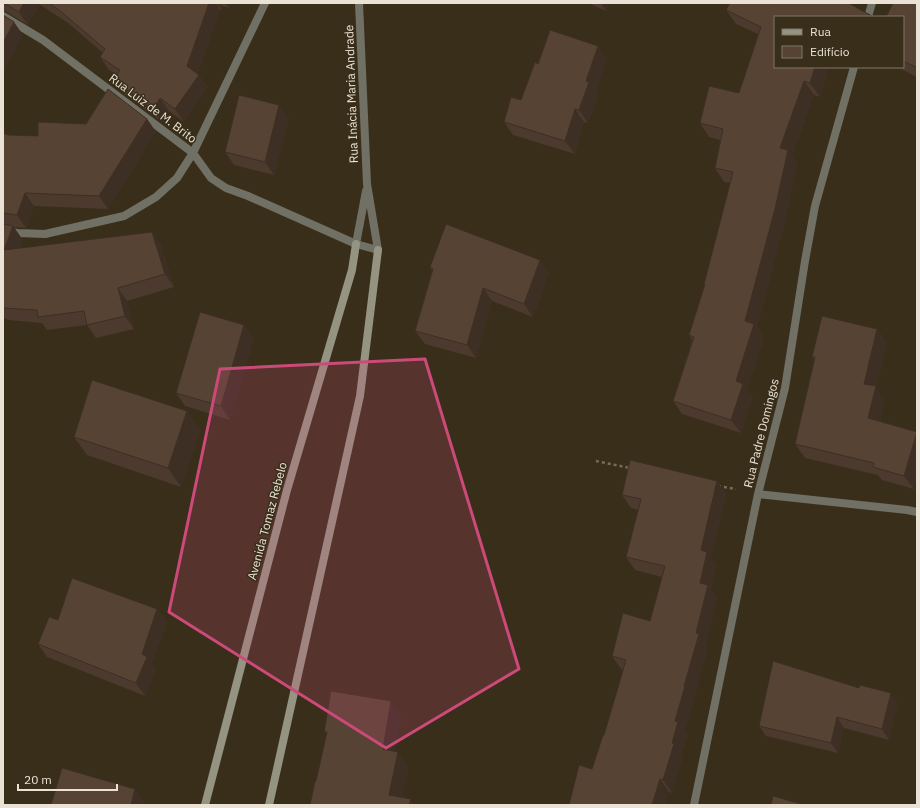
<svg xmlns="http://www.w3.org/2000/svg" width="920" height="808" font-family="'IBM Plex Sans',sans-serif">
<rect width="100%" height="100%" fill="#392e1a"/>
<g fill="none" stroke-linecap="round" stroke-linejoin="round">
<path stroke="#756c5a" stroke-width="2.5" stroke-dasharray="3 3" stroke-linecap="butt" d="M 596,461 L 630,468
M 718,486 L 736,489"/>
<path stroke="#717065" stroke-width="8" d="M 3,16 L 43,40 L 193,153 L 211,178 L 226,188 L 248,196 L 356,244 L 378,250 L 367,184 L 359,3
M 868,17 L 872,3
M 3,231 L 18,233 L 45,234 L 124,216 L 156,197 L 177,178 L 193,153 L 265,3
M 356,244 L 366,191
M 758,494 L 907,510 L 917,512
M 694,805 L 758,494 L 785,388 L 805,261 L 815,206 L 854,67"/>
<path stroke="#959382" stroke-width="8" d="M 205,805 L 287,490 L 352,270 L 356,244
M 269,805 L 360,396 L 378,250"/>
</g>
<path fill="#4b3a2d" d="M 3,3 L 231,3 L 229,8 L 223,6 L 222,10 L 220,10 L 198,74 L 208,87 L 184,122 L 169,111 L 162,122 L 123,93 L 114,80 L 117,75 L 109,70 L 100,57 L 103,53 L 68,23 L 39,4 L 28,25 L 5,11 L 3,11 Z
M 588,3 L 610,3 L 606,11 Z
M 917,3 L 917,77 L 897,67 L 903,67 L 903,17 Z
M 726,10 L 775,17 L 775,67 L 829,67 L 820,97 L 814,95 L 792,155 L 797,163 L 785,222 L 757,327 L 764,337 L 747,390 L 753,397 L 741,433 L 682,414 L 673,401 L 692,340 L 689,335 L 705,286 L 704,284 L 730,183 L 724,182 L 715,168 L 720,140 L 709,137 L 700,123 L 739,93 L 758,34 L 736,24 Z
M 598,46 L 607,59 L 596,92 L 598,96 L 588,123 L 584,122 L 575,154 L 513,135 L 504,122 L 521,100 L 538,64 Z
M 279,105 L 289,118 L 274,175 L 234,165 L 225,152 Z
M 147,119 L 156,132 L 108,209 L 34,206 L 26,228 L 14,227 L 22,239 L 19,248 L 161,245 L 174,287 L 127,301 L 134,329 L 96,338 L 87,325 L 47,330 L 42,323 L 8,320 L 7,319 L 3,318 L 3,133 L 8,135 L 38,136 L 86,124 Z
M 540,260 L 549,273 L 533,317 L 492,301 L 476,358 L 425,344 L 415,331 L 432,271 L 430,267 Z
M 244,325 L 254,338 L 230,420 L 185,406 L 176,393 Z
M 877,329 L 887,343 L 876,387 L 885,400 L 880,421 L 917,432 L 917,477 L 914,489 L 882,480 L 878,475 L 805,458 L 795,444 L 815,360 L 812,357 Z
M 187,411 L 201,430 L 181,487 L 87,455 L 74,437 Z
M 717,481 L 726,494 L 711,558 L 716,565 L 711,589 L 717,598 L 706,644 L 708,647 L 694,698 L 694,699 L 685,731 L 688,735 L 681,754 L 683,757 L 672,793 L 592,769 L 604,735 L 623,670 L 621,669 L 612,656 L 650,621 L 662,577 L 635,570 L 626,557 L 638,510 L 631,508 L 622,495 Z
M 157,609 L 167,622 L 152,664 L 156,670 L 145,696 L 47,657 L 38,644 L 58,620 Z
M 898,703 L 889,740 L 844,728 L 838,753 L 766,736 L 759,726 Z"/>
<path fill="#3d2f24" d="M 24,3 L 38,3 L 39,4 L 28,25 L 19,12 Z
M 209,3 L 216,3 L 220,10 L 197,77 L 199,75 L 208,87 L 184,122 L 175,109 L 187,66 Z
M 217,3 L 221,3 L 223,6 L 222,10 Z
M 225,3 L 231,3 L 229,8 Z
M 601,3 L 610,3 L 606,11 Z
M 14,22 L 23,35 L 3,73 L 3,43 Z
M 598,46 L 607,59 L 596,92 L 598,96 L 588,123 L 579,110 L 586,81 Z
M 815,67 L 829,67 L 820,97 L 810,83 Z
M 804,81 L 814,95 L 792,155 L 797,163 L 785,222 L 757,327 L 764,337 L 747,390 L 753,397 L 741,433 L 731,420 L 736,381 L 745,321 L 780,148 Z
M 160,98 L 169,111 L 162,122 L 153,110 Z
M 279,105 L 289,118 L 274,175 L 265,162 Z
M 575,109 L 584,122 L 575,154 L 565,141 Z
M 147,119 L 156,132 L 108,209 L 99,196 Z
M 25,193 L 34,206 L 26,228 L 17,215 Z
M 13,226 L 22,239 L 13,263 L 4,250 Z
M 152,232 L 161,245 L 174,287 L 165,274 Z
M 540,260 L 549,273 L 533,317 L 524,304 Z
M 118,288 L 127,301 L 134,329 L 125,316 Z
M 483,288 L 492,301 L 476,358 L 467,345 Z
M 244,325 L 254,338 L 230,420 L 221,406 Z
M 877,329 L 887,343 L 876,387 L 885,400 L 878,431 L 868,418 L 864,384 Z
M 187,411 L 201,430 L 181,487 L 168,468 Z
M 917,432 L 917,477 L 914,489 L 904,476 Z
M 717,481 L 726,494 L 711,558 L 716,565 L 711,589 L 717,598 L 706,644 L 708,647 L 694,698 L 694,699 L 685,731 L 688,735 L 681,754 L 683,757 L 672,793 L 663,780 L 672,743 L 675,721 L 684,686 L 696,633 L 700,583 L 701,550 Z
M 157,609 L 167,622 L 152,664 L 156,670 L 145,696 L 136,683 L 142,654 Z
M 891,693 L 898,703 L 889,740 L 882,729 Z
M 391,701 L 402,716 L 394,764 L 383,749 Z
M 837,717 L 844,728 L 838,753 L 831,743 Z
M 398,752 L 409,767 L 401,805 L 389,795 Z
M 660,779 L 669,792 L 665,805 L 652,805 Z
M 135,789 L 145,802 L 144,805 L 131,805 Z
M 411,799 L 415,805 L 409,805 Z"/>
<path fill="#574334" stroke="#3d2f24" d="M 4,3 L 24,3 L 19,12 Z
M 49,3 L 209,3 L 187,66 L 199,75 L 175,109 L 160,98 L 153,110 L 114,80 L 120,70 L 100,57 L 105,49 L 59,10 Z
M 730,3 L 848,3 L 854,6 L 857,8 L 859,9 L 874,17 L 775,17 L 775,67 L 815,67 L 810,83 L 804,81 L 780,148 L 788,150 L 775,209 L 745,321 L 754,324 L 736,381 L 743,384 L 731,420 L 673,401 L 694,337 L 689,335 L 705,284 L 704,284 L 733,172 L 715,168 L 723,129 L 700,123 L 709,86 L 739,93 L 761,27 L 726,10 Z
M 893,3 L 917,3 L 917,65 L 916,67 L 903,61 L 903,17 L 886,17 Z
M 3,15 L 14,22 L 3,43 Z
M 550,30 L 598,46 L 586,81 L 589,82 L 579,110 L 575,109 L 565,141 L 504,122 L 511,97 L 521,100 L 535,62 L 538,64 Z
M 108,89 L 147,119 L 99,196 L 25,193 L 17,215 L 3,213 L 3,133 L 8,135 L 38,136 L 38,122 L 86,124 Z
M 239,95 L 279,105 L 265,162 L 225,152 Z
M 3,224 L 13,226 L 4,250 L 152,232 L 165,274 L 118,288 L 125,316 L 87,325 L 84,311 L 38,317 L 37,310 L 3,308 Z
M 446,224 L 540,260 L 524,304 L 483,288 L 467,345 L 415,331 L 433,269 L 430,267 Z
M 200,312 L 244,325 L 221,406 L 176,393 Z
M 822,316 L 877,329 L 864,384 L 876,386 L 868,418 L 917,432 L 904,476 L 873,467 L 874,463 L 795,444 L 815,357 L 812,357 Z
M 92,380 L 187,411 L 168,468 L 74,437 Z
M 630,460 L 717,481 L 701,550 L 707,552 L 700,583 L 708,585 L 696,633 L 699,634 L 684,686 L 685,686 L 675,721 L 678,722 L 672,743 L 674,744 L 663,780 L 660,779 L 652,805 L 569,805 L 579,765 L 592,769 L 603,735 L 604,735 L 626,660 L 612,656 L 623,613 L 650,621 L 665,566 L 626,557 L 641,499 L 622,495 Z
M 72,578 L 157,609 L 142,654 L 147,657 L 136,683 L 38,644 L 49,617 L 58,620 Z
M 773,661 L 859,688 L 860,685 L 891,693 L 882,729 L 837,717 L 831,743 L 759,726 Z
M 331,691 L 391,701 L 383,749 L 398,752 L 389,795 L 411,799 L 409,805 L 310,805 L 315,781 L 316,781 L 327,732 L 324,732 Z
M 62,768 L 135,789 L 131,805 L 51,805 Z
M 773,796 L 801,804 L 800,805 L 771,805 Z"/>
<path fill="#cc4a7a" fill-opacity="0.2" stroke="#cc4a7a" stroke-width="3" stroke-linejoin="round" d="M 425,359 L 519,669 L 386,748 L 169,612 L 220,369 Z"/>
<g text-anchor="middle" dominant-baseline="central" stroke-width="3" stroke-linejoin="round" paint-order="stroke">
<g font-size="12" fill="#e9e2d5" stroke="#392e1a">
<text transform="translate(351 94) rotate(-92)">Rua Inácia Maria Andrade</text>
<text transform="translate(153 108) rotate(37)">Rua Luiz de M. Brito</text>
<text transform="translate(761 433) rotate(-76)">Rua Padre Domingos</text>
<text transform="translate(267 521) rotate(-75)">Avenida Tomaz Rebelo</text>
</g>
</g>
<rect width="920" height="808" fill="none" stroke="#e9e2d5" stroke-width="8"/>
<rect x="774" y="16" width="130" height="52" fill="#392e1a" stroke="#7f7665"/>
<rect x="782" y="29" width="20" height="6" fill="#959382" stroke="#7f7665"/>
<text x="810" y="36" font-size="12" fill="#e9e2d5">Rua</text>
<rect x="782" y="46" width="20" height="12" fill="#574334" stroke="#7f7665"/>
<text x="810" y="56" font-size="12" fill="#e9e2d5">Edifício</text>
<path d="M18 784v6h99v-6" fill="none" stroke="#e9e2d5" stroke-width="2"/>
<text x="24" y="784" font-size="12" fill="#e9e2d5" stroke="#392e1a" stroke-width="3" paint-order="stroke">20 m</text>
</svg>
